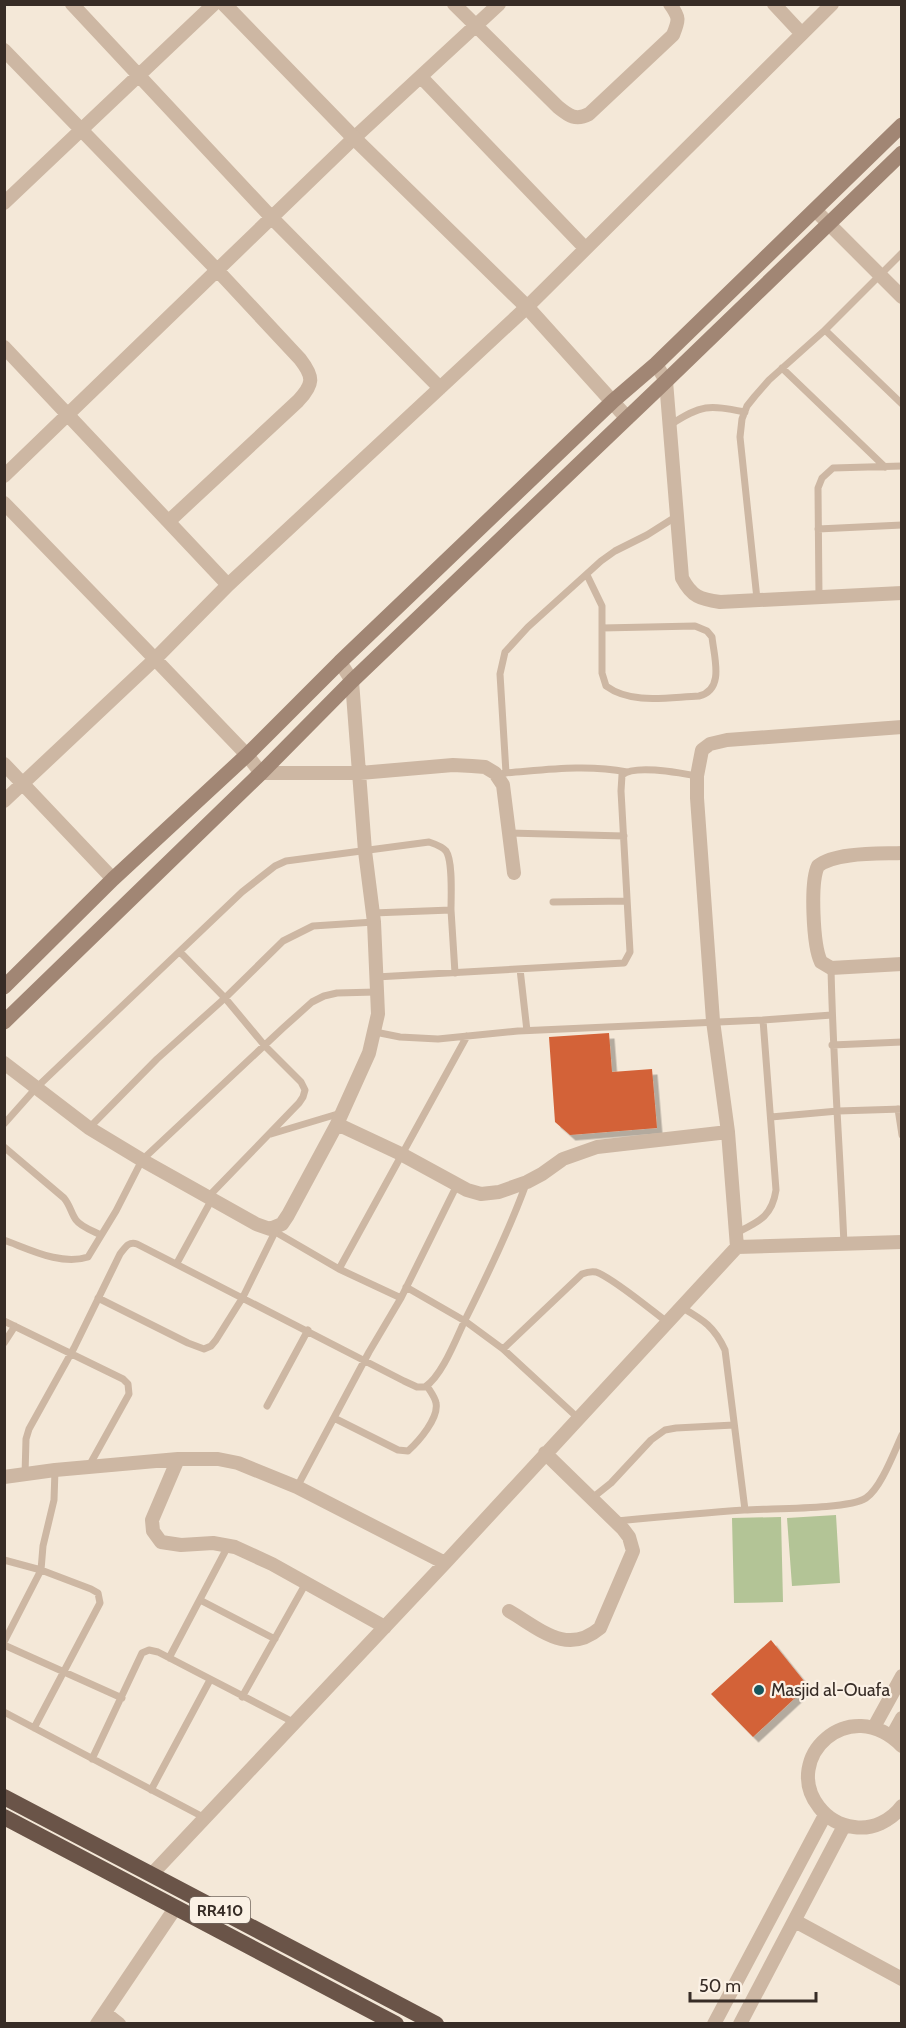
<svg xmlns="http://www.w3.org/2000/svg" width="906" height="2028" font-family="Cabin,sans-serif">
<defs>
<filter id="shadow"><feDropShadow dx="5.5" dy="5.5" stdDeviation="0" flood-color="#0004"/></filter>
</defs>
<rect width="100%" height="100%" fill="#f4e8d8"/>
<path fill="#b3c496" d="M 836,1515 L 840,1583 L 792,1586 L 787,1518 Z
M 781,1517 L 783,1602 L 734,1603 L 732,1518 Z"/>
<path fill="#d36237" filter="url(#shadow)" d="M 609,1033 L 612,1072 L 652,1069 L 657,1128 L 570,1135 L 555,1122 L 549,1037 Z
M 771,1640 L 808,1686 L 753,1737 L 711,1694 Z"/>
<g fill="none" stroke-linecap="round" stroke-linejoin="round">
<path stroke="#cdb7a3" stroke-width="7" d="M 825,330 L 902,404
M 782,368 L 885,467
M 670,425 C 702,404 708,405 745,412
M 818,529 L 902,525
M 587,575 L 602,606 L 602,673 L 606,686 C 632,705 669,697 699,696 C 725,690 714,657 712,637 L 707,631 L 695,626 L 602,628
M 819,597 L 818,488 L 822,478 L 833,468 L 902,466
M 757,599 L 740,437 L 742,419 L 747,406 L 755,396 L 769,380 L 825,330 L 902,253
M 504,773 C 545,770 586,764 627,772
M 506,773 L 500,674 L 505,652 L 528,627 L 601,561 L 615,551 L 647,535 L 677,516
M 509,833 L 624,836
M 553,902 L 627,901
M 373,913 L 451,910 L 455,973
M 180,952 L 225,998 L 265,1046 L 301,1082 L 305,1090 L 303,1097 L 299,1103 L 208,1197
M 831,968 C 833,1060 840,1152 844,1244
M 520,969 L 527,1031
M 376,977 L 624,963 L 630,952 L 621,791 L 622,775 C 635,764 680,773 697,776
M 375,1032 L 400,1037 L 438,1039 L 518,1031 L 763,1020 L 832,1015
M 832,1045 L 902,1042
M 898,1109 L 902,1135
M 771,1117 L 838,1111 L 902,1109
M 4,1124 L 36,1088 L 242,892 L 275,866 L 286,861 L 429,842 C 435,844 442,846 446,851 C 453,861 451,896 451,910
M 89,1128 L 157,1059 L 225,998 L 283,941 L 313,926 L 374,922
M 271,1134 L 341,1113
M 4,1147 L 64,1198 C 70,1205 71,1213 76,1220 C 81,1227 93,1231 101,1235
M 272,1230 L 339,1269 L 401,1298
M 736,1233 C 758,1222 772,1217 776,1190 L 763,1020
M 4,1240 C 29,1249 61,1266 88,1257 L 116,1211 L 142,1160 L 283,1028 L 312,1002 L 324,996 L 337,993 L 376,992
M 177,1263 L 212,1199
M 339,1269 L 467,1036
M 406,1287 L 465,1321 L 503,1349 L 582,1274 C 587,1272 591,1271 596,1272 C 613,1278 651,1310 667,1322
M 98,1298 L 188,1343 L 204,1349 L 211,1346 L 216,1340 L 243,1297 L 275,1232
M 681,1307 C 703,1320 714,1326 725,1350 L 745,1510
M 4,1321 L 123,1379 L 128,1384 L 129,1394 L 89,1466
M 4,1343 L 15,1326
M 503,1349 L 578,1418
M 267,1406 L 308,1330
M 334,1418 L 398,1450 L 408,1451 C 419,1441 439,1418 436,1403 C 435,1397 430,1391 427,1386
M 25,1475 L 26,1439 L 29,1429 L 74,1348 L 120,1254 C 125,1248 128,1241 137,1244 L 404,1381 L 417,1387 L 425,1387 C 442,1376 456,1339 465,1320 C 487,1276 509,1231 526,1184
M 297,1487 L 369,1352 L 401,1298 L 457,1185
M 591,1499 L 611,1483 L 651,1440 L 665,1430 L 676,1428 L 734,1425
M 617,1521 C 659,1517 701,1513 744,1510 C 769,1508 848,1510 866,1498 C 881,1488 894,1452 902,1435
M 4,1560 L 41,1570 L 4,1642
M 200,1600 L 275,1639
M 4,1645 L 122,1698
M 169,1658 L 228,1546
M 242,1697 L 306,1583
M 4,1712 L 205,1818
M 34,1728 L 100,1603 L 98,1593 L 91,1589 L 41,1570 L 43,1546 L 54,1500 L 55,1470
M 92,1759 L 142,1653 L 149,1650 L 158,1652 L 295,1723
M 151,1790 L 210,1680"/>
<path stroke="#cdb7a3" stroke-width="14" d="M 72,4 L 272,218 L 440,388
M 454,4 L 558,107 C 569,116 576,121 589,114 L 673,35 C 679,20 680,18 670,4
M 774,4 L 802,34
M 4,50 L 218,271 L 300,359 C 314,377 314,384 298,401 L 169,521
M 421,77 L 585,248
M 4,203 L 214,4
M 815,210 L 902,297
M 4,347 L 228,585
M 656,364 L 666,381 L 682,578 C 692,597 700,599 720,602 L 902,593
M 4,476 L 354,138 L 499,4
M 4,503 L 155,659 L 247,755 L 261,773 L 360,773 L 453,765 L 472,766 L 485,767 L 495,773 L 503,785 L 514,873
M 340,662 L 352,681 L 365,851 L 374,922 L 378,1014 L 369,1053 L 337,1124 L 401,1154 L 467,1190 L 481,1194 L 499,1192 L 527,1182 L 542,1174 L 563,1159 L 597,1147 L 728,1132
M 4,764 L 113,879
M 4,801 L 155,659 L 228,585 L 527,307 L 832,4
M 902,853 C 879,854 835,852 818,866 C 810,882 813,946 821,962 L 831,968 L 902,964
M 4,1063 L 89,1128 L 142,1160 L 256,1224 L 270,1229 L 282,1224 L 288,1215 L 337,1124
M 737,1247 L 728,1132 L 713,1021 L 697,798 L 697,776 L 702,750 L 710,744 L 727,740 L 902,727
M 178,1459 L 152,1520 L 153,1531 L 161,1542 L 181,1545 L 213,1543 L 235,1547 L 272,1564 L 385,1627
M 4,1477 L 55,1470 L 178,1459 L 218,1459 L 238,1463 L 297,1487 L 445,1563
M 509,1611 C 540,1629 567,1656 600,1628 L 633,1551 L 629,1537 L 623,1529 L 545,1453
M 874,1727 L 902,1676
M 892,1736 L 902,1718
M 902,1746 C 849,1692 781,1759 819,1807 C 828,1819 839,1825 854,1827 C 872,1830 891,1821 902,1806
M 152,1874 L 445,1563 L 737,1247 L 902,1242
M 795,1921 L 902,1979
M 105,2013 L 119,2024
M 97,2024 L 176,1907
M 714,2024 L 825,1815
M 740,2024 L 844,1826"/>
<path stroke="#cdb7a3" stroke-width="15" d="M 224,4 L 354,138 L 527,307 L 627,418"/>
<path stroke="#a18674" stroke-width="15" d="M 4,987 L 113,879 L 247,755 L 340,662 L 613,401 L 656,364 L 902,125
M 4,1022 L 261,773 L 352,681 L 666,381 L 902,153"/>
<path stroke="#6a5448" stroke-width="16" d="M 4,1797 L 436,2024
M 4,1817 L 396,2024"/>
</g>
<circle fill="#17565d" stroke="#fbf1e5" stroke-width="2" cx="759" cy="1690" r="6"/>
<g text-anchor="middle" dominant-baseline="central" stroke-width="4.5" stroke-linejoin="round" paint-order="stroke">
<rect fill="#fbf1e5" stroke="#72675f" stroke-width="1.5" x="190" y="1897" width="60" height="26" rx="4.5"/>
<g font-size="16" font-weight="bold" fill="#372c26">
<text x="220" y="1910">RR410</text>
</g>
<g font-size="18" fill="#372c26" stroke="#fbf1e5" text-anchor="start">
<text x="771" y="1690">Masjid al-Ouafa</text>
</g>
</g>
<rect width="906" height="2028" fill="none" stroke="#372c26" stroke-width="12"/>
<path d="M690 1992v9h126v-9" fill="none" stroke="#372c26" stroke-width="3"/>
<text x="699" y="1992" font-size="18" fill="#372c26" stroke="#fbf1e5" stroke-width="4.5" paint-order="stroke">50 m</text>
</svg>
